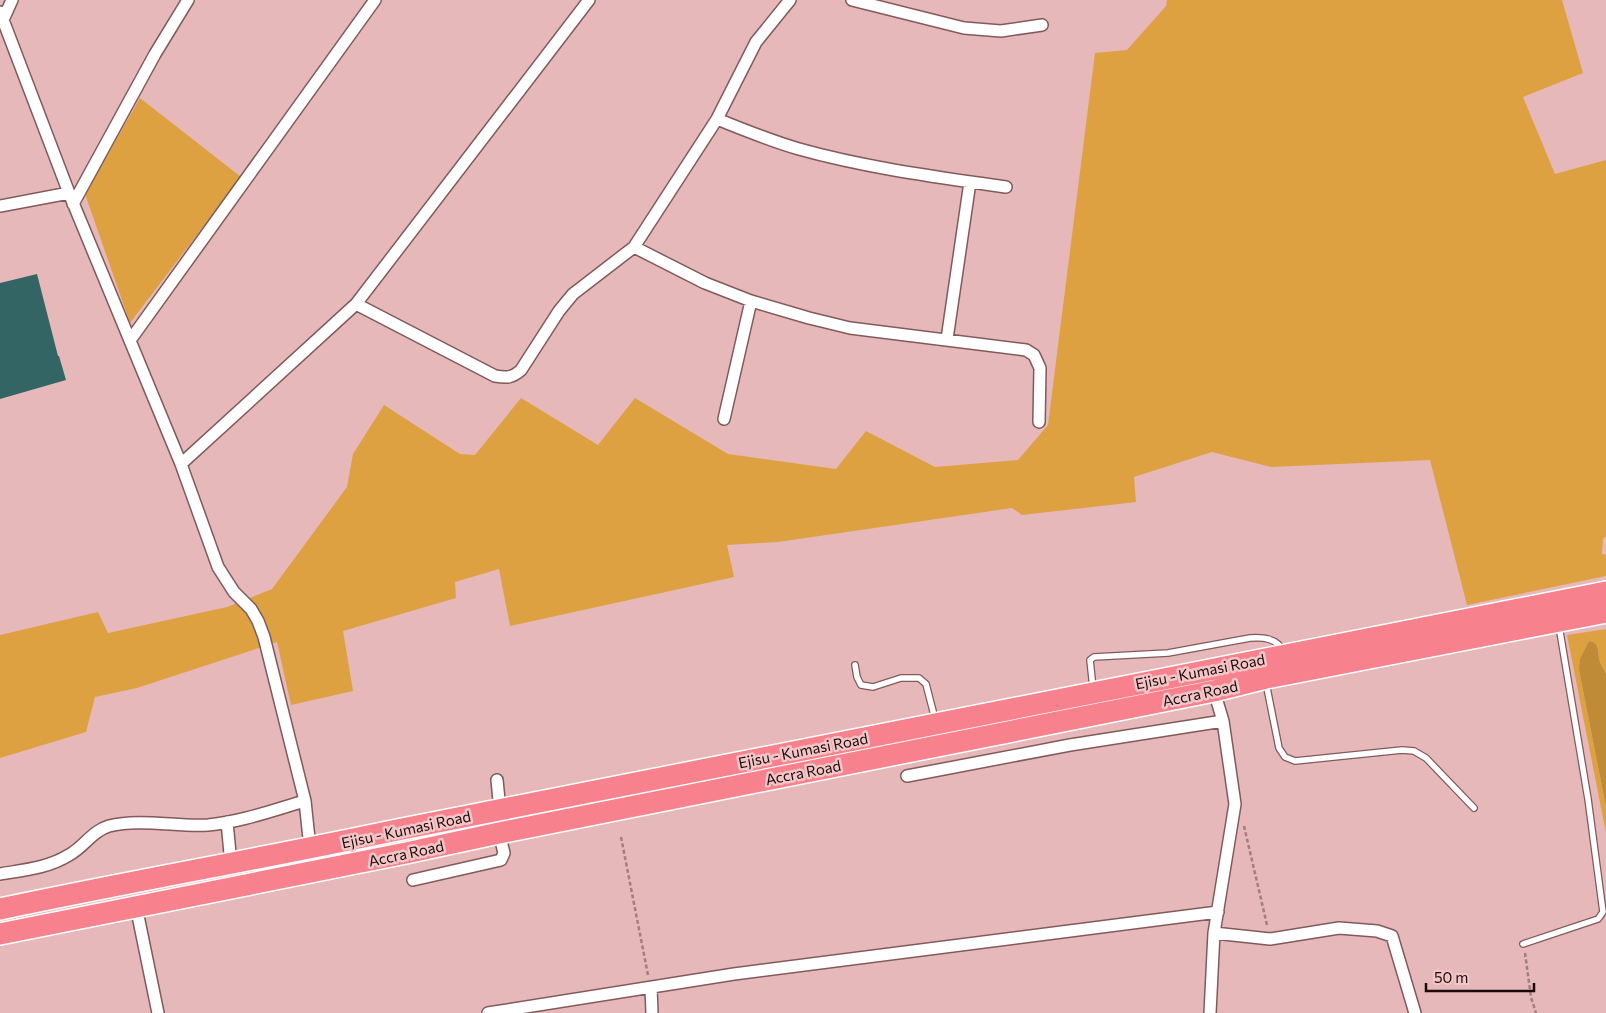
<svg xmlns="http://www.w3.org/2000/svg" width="1606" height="1013" font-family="Commissioner,sans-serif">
<rect width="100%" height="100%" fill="#e6b8ba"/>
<path fill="#dea142" d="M 1167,0 L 1562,0 L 1583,73 L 1523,97 L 1555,174 L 1606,160 L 1606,537 L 1603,538 L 1602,554 L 1606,555 L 1606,576 L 1467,605 L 1430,460 L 1271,467 L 1212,452 L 1134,477 L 1136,502 L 1022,515 L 1012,508 L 778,542 L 727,545 L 734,577 L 510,626 L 499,569 L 455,582 L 456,598 L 343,631 L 353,691 L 291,705 L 277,642 L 137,688 L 95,697 L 86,732 L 0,758 L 0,635 L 98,612 L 108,633 L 227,607 L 272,589 L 347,487 L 353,454 L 384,405 L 460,454 L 475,455 L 521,398 L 598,445 L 635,398 L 728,454 L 836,469 L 866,431 L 935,467 L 1018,460 L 1048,425 L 1095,53 L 1127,50 L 1166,6 Z
M 140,98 L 241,177 L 130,323 L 85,194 Z
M 1606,629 L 1606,674 C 1604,670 1602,666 1600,662 C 1597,653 1601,643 1589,641 L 1579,670 L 1606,807 L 1606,833 L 1567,635 Z"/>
<path fill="#c08b37" d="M 1589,641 C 1601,643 1597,653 1600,662 C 1602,666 1604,670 1606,674 L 1606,807 L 1579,670 L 1580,659 Z"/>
<path fill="#346565" d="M 37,274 L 58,356 L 59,356 L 66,380 L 0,399 L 0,283 Z"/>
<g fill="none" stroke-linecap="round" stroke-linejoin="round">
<defs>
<path id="lane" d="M 855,665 L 857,677 L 861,685 L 873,687 L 901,678 L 919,678 L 926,684 L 935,719
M 1266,683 L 1279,748 L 1285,757 L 1295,761 L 1402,750 L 1414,751 L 1426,758 L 1474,808
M 1093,688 L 1090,660 L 1094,657 L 1168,653 L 1250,638 C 1263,637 1277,638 1283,651
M 1523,944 L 1598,919 L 1603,912 L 1588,799 L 1559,626"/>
<path id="street" d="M 852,0 L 964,28 L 1001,31 L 1042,25
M 0,12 L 69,193 L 181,464 L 218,567 L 234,592 L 251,609 L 258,621 L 264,637 L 305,801 L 310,848
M 3,20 L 12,0
M 717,119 C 744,130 771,141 799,149 C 867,168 937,177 1006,187
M 73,204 L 155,54 L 188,0
M 0,206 L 69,193
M 634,247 L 705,283 L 751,301 L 809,318 L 850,328 L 1026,350 L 1034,355 L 1040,368 L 1039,422
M 356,304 L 495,376 C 507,378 512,378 521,370 L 559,311 L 573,294 L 634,247 L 717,119 L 756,42 L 790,0
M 131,339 L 375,0
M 947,339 L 970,182
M 724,419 L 751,301
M 181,464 L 356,304 L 589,0
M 907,776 L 1070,745 L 1223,721
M 497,780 L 500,810
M 227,822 L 231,864
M 0,874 C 24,870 48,868 69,855 C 84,847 92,831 109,826 C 140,818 177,827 208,825 C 241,822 273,810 305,801
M 413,880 L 501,860 L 504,853 L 499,833
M 136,906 L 158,1013
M 1214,933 L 1270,939 L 1339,928 L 1377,931 L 1392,936 L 1415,1013
M 651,988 L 652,1013
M 488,1013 L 734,974 L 1218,912
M 1210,1013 L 1214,933 L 1235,804 L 1223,721 L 1214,691"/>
<path id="highway" d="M 0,909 C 132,881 265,858 397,830 L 1606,592
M 0,934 L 406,853 L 499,833 L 1214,691 L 1266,678 L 1606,612"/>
</defs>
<use href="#lane" stroke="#825a5c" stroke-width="8"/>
<use href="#street" stroke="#825a5c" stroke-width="14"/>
<use href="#highway" stroke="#fff" stroke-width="24"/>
<path stroke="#a27e80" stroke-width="2.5" stroke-dasharray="4 2.5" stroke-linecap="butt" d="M 1244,826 L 1267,925
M 621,837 L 648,975
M 1525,953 L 1531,997 L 1536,1013"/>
<use href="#lane" stroke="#fff" stroke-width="5.5"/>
<use href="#street" stroke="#fff" stroke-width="11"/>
<use href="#highway" stroke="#f7818d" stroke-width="21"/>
</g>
<g text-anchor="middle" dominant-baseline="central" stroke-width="5" stroke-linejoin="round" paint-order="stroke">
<g font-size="15" fill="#1a0b0c" stroke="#f3c5c7">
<text transform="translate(1200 671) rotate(-11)">Ejisu - Kumasi Road</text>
<text transform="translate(1200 693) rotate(-12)">Accra Road</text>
<text transform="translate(803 750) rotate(-11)">Ejisu - Kumasi Road</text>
<text transform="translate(803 772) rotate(-11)">Accra Road</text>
<text transform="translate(406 829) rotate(-12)">Ejisu - Kumasi Road</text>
<text transform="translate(406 853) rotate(-12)">Accra Road</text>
</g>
</g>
<path d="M1426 983v8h108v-8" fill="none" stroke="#1a0b0c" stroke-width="2.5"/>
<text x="1434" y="983" font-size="15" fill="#1a0b0c" stroke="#f3c5c7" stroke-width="4" paint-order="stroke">50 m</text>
</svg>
